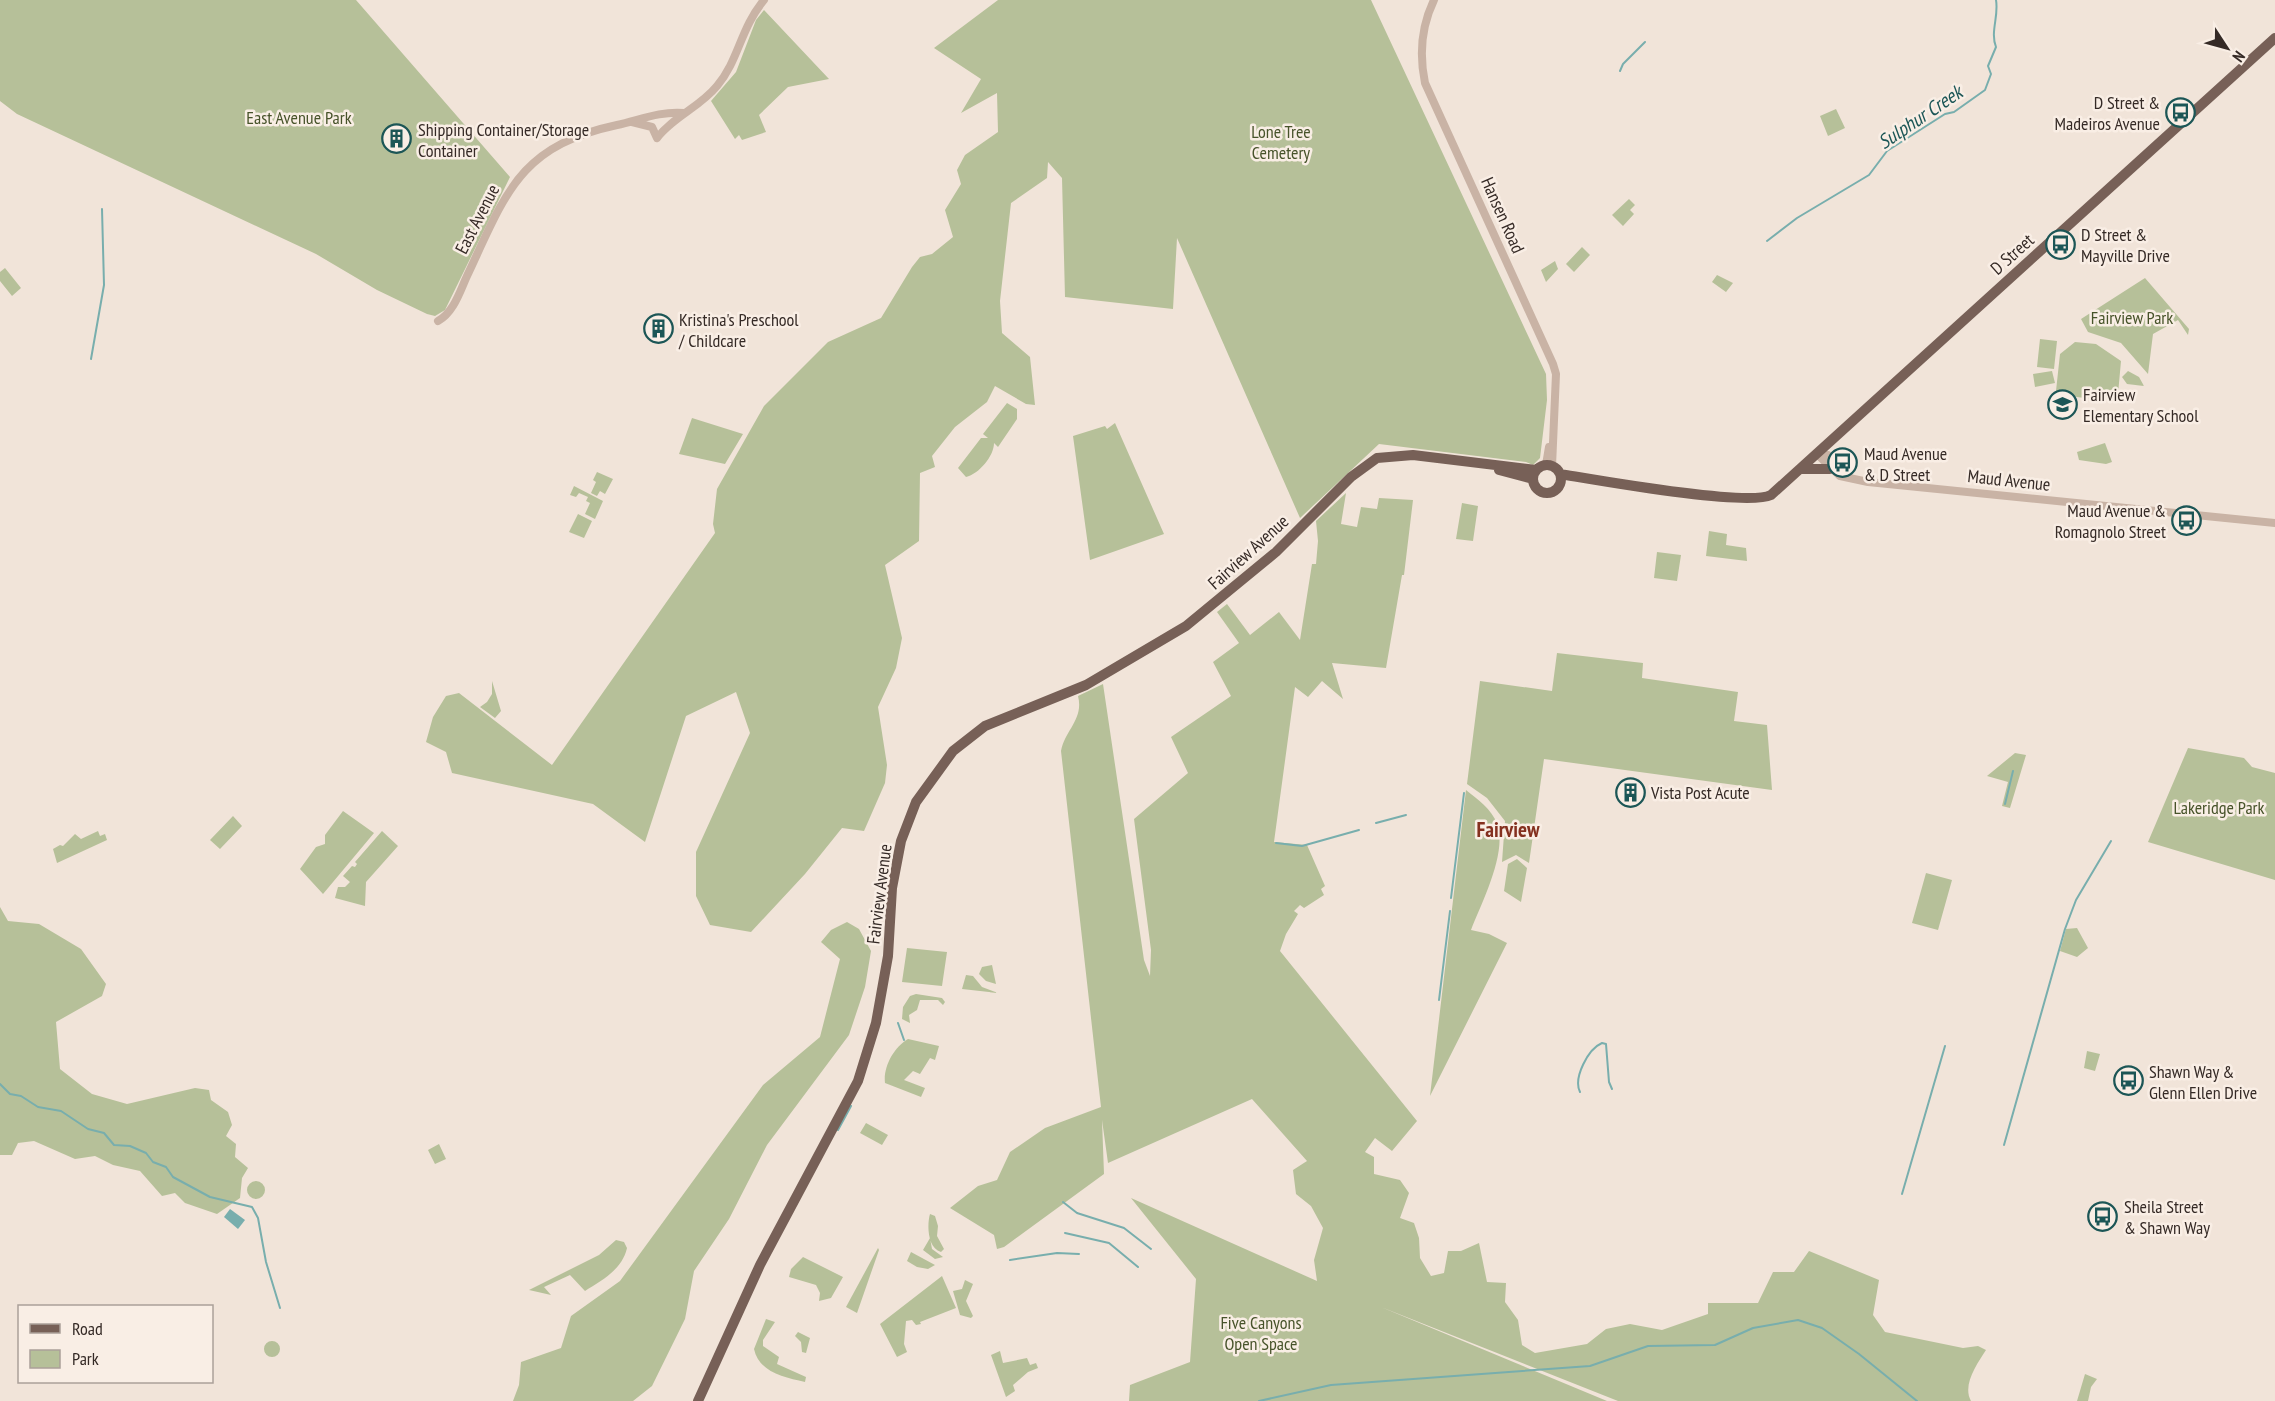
<svg xmlns="http://www.w3.org/2000/svg" width="2275" height="1401" font-family="'PT Sans Narrow',sans-serif">
<rect width="100%" height="100%" fill="#f1e4d9"/>
<path fill="#b6c099" d="M 0,0 L 356,0 L 510,177 L 445,310 L 435,316 L 427,314 L 377,290 L 316,254 L 17,114 L 0,101 Z
M 998,0 L 1371,0 L 1546,374 L 1547,400 L 1540,458 L 1533,465 L 1526,462 L 1379,444 L 1300,518 L 1177,238 L 1173,309 L 1065,297 L 1062,178 L 1048,162 L 1047,178 L 1011,203 L 1000,301 L 1002,333 L 1030,357 L 1035,405 L 1026,404 L 995,386 L 987,402 L 955,427 L 932,456 L 935,467 L 920,473 L 919,541 L 885,565 L 902,638 L 896,668 L 878,707 L 887,765 L 885,783 L 864,831 L 842,828 L 805,874 L 751,932 L 710,925 L 696,896 L 696,852 L 750,733 L 736,692 L 686,716 L 645,842 L 593,804 L 452,773 L 446,752 L 426,742 L 433,717 L 446,696 L 459,693 L 552,765 L 715,533 L 713,524 L 717,489 L 764,406 L 828,342 L 881,318 L 912,267 L 920,257 L 932,254 L 953,237 L 945,210 L 961,184 L 957,170 L 965,155 L 998,132 L 997,93 L 961,113 L 981,79 L 934,48 Z
M 764,10 L 829,79 L 788,87 L 759,115 L 766,132 L 742,140 L 739,135 L 735,139 L 711,101 L 736,72 L 756,20 Z
M 1836,109 L 1845,128 L 1828,136 L 1820,116 Z
M 1629,199 L 1635,205 L 1630,210 L 1634,214 L 1623,226 L 1612,215 Z
M 1582,247 L 1590,255 L 1574,272 L 1566,264 Z
M 1555,261 L 1558,269 L 1546,282 L 1541,270 Z
M 5,268 L 21,288 L 12,296 L 0,281 L 0,272 Z
M 1717,275 L 1733,283 L 1726,292 L 1712,282 Z
M 2145,278 L 2189,329 L 2188,335 L 2178,320 L 2153,334 L 2148,374 L 2121,343 L 2088,332 L 2081,319 Z
M 2040,339 L 2057,341 L 2054,369 L 2037,367 Z
M 2075,342 L 2096,344 L 2121,361 L 2118,394 C 2094,401 2079,399 2056,391 L 2060,354 Z
M 2052,371 L 2055,383 L 2035,387 L 2033,374 Z
M 2128,371 L 2139,377 L 2144,386 L 2127,384 L 2122,377 Z
M 1007,403 L 1017,409 L 1017,419 L 998,447 L 994,443 C 994,456 979,474 966,477 L 958,468 L 981,438 L 988,438 L 983,434 Z
M 692,418 L 743,434 L 725,464 L 679,454 Z
M 1115,423 L 1164,534 L 1090,560 L 1073,436 L 1105,426 L 1107,429 Z
M 2105,443 L 2112,462 L 2106,464 L 2079,460 L 2077,452 Z
M 597,472 L 613,479 L 605,494 L 600,491 L 597,496 L 591,493 L 596,482 L 593,480 Z
M 574,486 L 603,501 L 595,519 L 585,514 L 590,503 L 586,501 L 588,497 L 579,493 L 576,497 L 570,495 Z
M 1346,493 L 1341,524 L 1357,527 L 1361,507 L 1377,509 L 1379,498 L 1413,500 L 1404,575 L 1402,575 L 1386,668 L 1332,663 L 1343,699 L 1322,681 L 1308,697 L 1295,687 L 1274,842 L 1307,845 L 1325,886 L 1321,889 L 1324,895 L 1304,908 L 1300,905 L 1294,911 L 1298,914 L 1286,934 L 1280,951 L 1417,1121 L 1392,1151 L 1375,1138 L 1365,1152 L 1374,1157 L 1374,1174 L 1400,1180 L 1409,1193 L 1400,1218 L 1414,1223 L 1419,1238 L 1420,1258 L 1431,1276 L 1444,1273 L 1448,1251 L 1461,1251 L 1479,1243 L 1487,1282 L 1506,1283 L 1505,1302 L 1518,1320 L 1522,1345 L 1535,1353 L 1587,1344 L 1606,1329 L 1630,1324 L 1662,1330 L 1708,1314 L 1708,1303 L 1758,1303 L 1773,1272 L 1794,1272 L 1809,1251 L 1879,1280 L 1873,1315 L 1885,1332 L 1963,1348 L 1978,1346 L 1986,1350 C 1977,1364 1962,1385 1971,1401 L 1618,1401 L 1381,1307 L 1607,1401 L 1129,1401 L 1130,1385 L 1190,1362 L 1196,1279 L 1131,1198 L 1317,1281 L 1314,1260 L 1323,1228 L 1311,1206 L 1296,1194 L 1293,1170 L 1307,1161 L 1252,1099 L 1108,1163 L 1102,1120 L 1104,1174 L 1004,1247 L 997,1249 L 994,1235 L 950,1208 L 978,1186 L 997,1180 L 1010,1152 L 1045,1128 L 1101,1107 L 1061,751 C 1065,730 1084,719 1078,696 L 1103,684 L 1144,960 L 1150,976 L 1151,950 L 1134,819 L 1188,773 L 1171,737 L 1231,696 L 1213,662 L 1239,643 L 1217,612 L 1227,604 L 1250,635 L 1279,612 L 1300,640 L 1312,564 L 1316,564 L 1318,541 L 1316,521 Z
M 1462,503 L 1478,506 L 1473,541 L 1456,539 Z
M 578,514 L 592,521 L 584,538 L 569,532 Z
M 1709,531 L 1727,534 L 1726,545 L 1746,548 L 1747,561 L 1706,556 Z
M 1657,552 L 1681,555 L 1677,581 L 1654,578 Z
M 1557,653 L 1643,663 L 1642,678 L 1738,692 L 1734,721 L 1767,725 L 1772,790 L 1544,759 L 1529,863 L 1516,855 L 1502,862 L 1505,821 L 1487,798 L 1467,784 L 1480,681 L 1552,691 Z
M 492,681 L 501,711 L 495,718 L 480,707 L 487,702 L 492,694 Z
M 2188,748 L 2244,758 L 2252,767 L 2275,773 L 2275,880 L 2148,842 Z
M 2015,753 L 2026,755 L 2010,808 L 2002,806 L 2008,782 L 1987,776 Z
M 1466,790 C 1477,799 1492,809 1497,824 C 1508,852 1481,904 1471,930 L 1489,934 L 1507,943 L 1430,1096 Z
M 343,811 L 374,833 L 323,894 L 300,869 L 316,847 L 325,844 L 325,835 Z
M 233,816 L 242,826 L 220,849 L 210,840 Z
M 98,831 L 100,836 L 105,834 L 107,840 L 57,863 L 53,849 L 60,845 L 63,846 L 75,834 L 81,839 Z
M 382,831 L 398,846 L 366,882 L 365,906 L 335,898 L 338,887 L 345,887 L 350,882 L 343,876 L 352,866 L 355,867 L 357,864 L 355,862 Z
M 1517,859 L 1527,868 L 1521,902 L 1504,891 L 1508,864 Z
M 1926,873 L 1952,880 L 1938,930 L 1912,923 Z
M 0,907 L 8,921 L 39,924 L 81,949 L 106,984 L 102,996 L 56,1022 L 60,1069 L 92,1094 L 127,1104 L 195,1088 L 209,1090 L 211,1100 L 228,1112 L 232,1125 L 226,1136 L 236,1144 L 235,1157 L 248,1168 L 242,1178 L 240,1198 L 217,1214 L 185,1203 L 175,1193 L 162,1196 L 140,1171 L 113,1165 L 95,1156 L 75,1159 L 34,1141 L 18,1143 L 12,1155 L 0,1155 Z
M 847,922 L 859,929 L 871,951 L 865,987 L 849,1035 L 767,1145 L 729,1219 L 694,1271 L 685,1319 L 652,1386 L 633,1401 L 513,1401 L 519,1385 L 521,1362 L 561,1348 L 571,1316 L 620,1281 L 763,1085 L 820,1037 L 840,959 L 821,942 L 831,930 Z
M 2077,928 L 2088,948 L 2077,957 L 2060,951 L 2066,929 Z
M 907,948 L 947,952 L 942,986 L 902,982 Z
M 992,965 L 996,984 L 986,981 L 979,974 L 982,967 Z
M 966,975 L 973,976 L 982,987 L 998,993 L 962,989 Z
M 916,994 L 942,998 L 945,1002 L 943,1005 L 938,1000 L 920,1000 L 917,1010 L 909,1015 L 910,1023 L 902,1019 L 903,1007 L 910,996 Z
M 908,1039 L 939,1046 L 935,1060 L 930,1058 L 920,1074 L 913,1071 L 904,1080 L 925,1088 L 921,1097 L 885,1083 C 883,1067 894,1047 908,1039 Z
M 2087,1051 L 2100,1054 L 2095,1071 L 2084,1068 Z
M 866,1123 L 888,1135 L 882,1145 L 860,1133 Z
M 439,1144 L 446,1159 L 435,1164 L 428,1150 Z
M247 1190a9 9 0 1 1 18 0a9 9 0 1 1-18 0Z
M 930,1214 L 935,1216 L 938,1226 L 937,1236 L 944,1249 L 941,1252 C 927,1248 927,1224 930,1214 Z
M 930,1238 L 932,1249 L 943,1257 L 935,1259 L 923,1250 Z
M 616,1240 L 624,1242 L 627,1248 C 622,1270 602,1280 585,1291 L 570,1275 L 544,1287 L 551,1295 L 529,1290 L 599,1255 Z
M 878,1248 L 879,1250 L 857,1313 L 846,1307 Z
M 911,1252 L 935,1265 L 928,1269 L 917,1267 L 907,1261 Z
M 803,1257 L 843,1277 L 831,1298 L 819,1301 L 820,1293 L 816,1285 L 789,1277 L 791,1269 Z
M 942,1276 L 956,1308 L 920,1322 L 921,1324 L 916,1325 L 912,1320 L 906,1321 L 904,1344 L 907,1352 L 897,1357 L 880,1324 Z
M 965,1280 L 973,1284 L 966,1301 L 973,1316 L 971,1318 L 960,1315 L 953,1291 L 962,1289 Z
M 766,1319 L 775,1322 L 763,1340 L 763,1346 L 779,1357 L 777,1364 L 806,1377 L 805,1382 C 783,1377 759,1372 754,1349 Z
M 798,1332 L 810,1338 L 806,1353 L 802,1352 L 801,1342 L 795,1336 Z
M264 1349a8 8 0 1 1 16 0a8 8 0 1 1-16 0Z
M 1000,1351 L 1003,1363 L 1027,1358 L 1030,1365 L 1036,1363 L 1038,1368 L 1028,1372 L 1013,1385 L 1015,1391 L 1006,1397 L 991,1355 Z
M 2085,1374 L 2097,1379 L 2091,1387 L 2088,1401 L 2077,1401 Z"/>
<path fill="#78aead" d="M 230,1209 L 245,1220 L 238,1229 L 224,1217 Z"/>
<g fill="none" stroke-linecap="round" stroke-linejoin="round">
<path stroke="#78aead" stroke-width="2" d="M 1620,71 L 1623,64 L 1645,42
M 1767,241 L 1797,218 L 1869,175 L 1887,151 L 1945,114 L 1954,112 L 1985,90 L 1991,74 L 1988,66 L 1996,47 C 1990,32 1999,16 1996,0
M 91,359 L 104,285 L 102,209
M 2005,804 L 2013,771
M 1376,823 L 1406,815
M 1276,843 L 1302,846 L 1359,830
M 1451,898 L 1464,793
M 1439,1000 L 1450,911
M 898,1023 L 904,1040
M 0,1084 L 10,1094 L 21,1096 L 38,1107 L 61,1111 L 88,1129 L 104,1133 L 114,1145 L 130,1146 L 146,1153 L 153,1162 L 166,1167 L 173,1177 L 210,1197 L 252,1207 L 258,1218 L 266,1262 L 280,1308
M 1580,1092 C 1573,1078 1588,1049 1602,1043 L 1606,1044 L 1609,1082 L 1612,1089
M 838,1130 L 851,1106
M 2004,1145 L 2065,929 L 2076,900 L 2111,841
M 1902,1194 L 1945,1046
M 1063,1202 L 1077,1213 L 1124,1228 L 1151,1249
M 1065,1233 L 1109,1243 L 1138,1267
M 1010,1260 L 1057,1253 L 1079,1254
M 1259,1401 L 1331,1385 L 1590,1366 L 1648,1346 L 1715,1345 L 1753,1328 L 1798,1320 L 1822,1328 L 1859,1354 L 1917,1401"/>
<path stroke="#c9b3a5" stroke-width="8" d="M 1434,0 C 1421,27 1419,54 1425,83 L 1553,364 L 1556,374 L 1552,466
M 632,122 L 652,127 L 657,138 C 673,117 700,107 717,86 C 739,60 740,29 764,0
M 438,321 C 454,312 460,291 467,276 C 506,193 519,146 617,125 C 640,120 659,111 684,113
M 1817,454 L 1840,476 L 1868,482 L 2275,523
M 1817,454 L 1828,455 L 1849,476
M 1546,465 L 1549,447"/>
<path stroke="#776057" stroke-width="10" d="M1533 479a14 14 0 1 1 28 0a14 14 0 1 1-28 0Z
M 1801,469 L 1830,469
M 1499,470 L 1533,479
M 1560,474 C 1597,480 1746,507 1771,495 L 2275,38
M 698,1401 L 760,1265 L 858,1081 L 876,1023 L 888,956 L 892,888 L 901,841 L 916,802 L 953,751 L 985,726 L 1086,685 L 1186,626 L 1276,552 L 1351,477 L 1377,458 L 1413,455 L 1536,470"/>
</g>
<defs>
<symbol id="bus-ring" viewBox="-11 -11 22 22"><circle r="9.5" fill="#f9eee5" stroke="#1c5656" stroke-width="1.5"/><path d="M-5-6H5V4H4V6H2V4H-2V6H-4V4H-5ZM-3.5-4V0h7V-4ZM-3.5 1.2v1.5H-2V1.2ZM2 1.2v1.5H3.5V1.2Z" fill="#1c5656"/></symbol>
<symbol id="building-ring" viewBox="-11 -11 22 22"><circle r="9.5" fill="#f9eee5" stroke="#1c5656" stroke-width="1.5"/><path d="M-4-6H4V6H1V3H-1V6H-4ZM-2.5-4.3h1.7v1.8h-1.7ZM.8-4.3h1.7v1.8H.8ZM-2.5-1h1.7V.8h-1.7ZM.8-1h1.7V.8H.8Z" fill="#1c5656"/></symbol>
<symbol id="school-ring" viewBox="-11 -11 22 22"><circle r="9.5" fill="#f9eee5" stroke="#1c5656" stroke-width="1.5"/><path d="M0-5L7-2L0 1L-7-2ZM-4 1L0 2.5L4 1V4Q0 6-4 4Z" fill="#1c5656"/></symbol>
</defs>
<g fill-rule="evenodd">
<use href="#bus-ring" x="2164" y="96" width="33" height="33"/>
<use href="#building-ring" x="380" y="122" width="33" height="33"/>
<use href="#bus-ring" x="2044" y="228" width="33" height="33"/>
<use href="#building-ring" x="642" y="312" width="33" height="33"/>
<use href="#school-ring" x="2046" y="388" width="33" height="33"/>
<use href="#bus-ring" x="1826" y="446" width="33" height="33"/>
<use href="#bus-ring" x="2170" y="504" width="33" height="33"/>
<use href="#building-ring" x="1614" y="776" width="33" height="33"/>
<use href="#bus-ring" x="2112" y="1064" width="33" height="33"/>
<use href="#bus-ring" x="2086" y="1200" width="33" height="33"/>
</g>
<g text-anchor="middle" dominant-baseline="central" stroke-width="5" stroke-linejoin="round" paint-order="stroke">
<g font-size="18" fill="#352a26" stroke="#f9eee5" text-anchor="start">
<text x="2160" y="102" text-anchor="end">D Street &amp;<tspan x="2160" dy="21">Madeiros Avenue</tspan></text>
<text x="418" y="129">Shipping Container/Storage<tspan x="418" dy="21">Container</tspan></text>
<text x="2081" y="234">D Street &amp;<tspan x="2081" dy="21">Mayville Drive</tspan></text>
<text x="679" y="319">Kristina's Preschool<tspan x="679" dy="21">/ Childcare</tspan></text>
<text x="2083" y="394">Fairview<tspan x="2083" dy="21">Elementary School</tspan></text>
<text x="1864" y="453">Maud Avenue<tspan x="1864" dy="21">&amp; D Street</tspan></text>
<text x="2166" y="510" text-anchor="end">Maud Avenue &amp;<tspan x="2166" dy="21">Romagnolo Street</tspan></text>
<text x="1651" y="792">Vista Post Acute</text>
<text x="2149" y="1071">Shawn Way &amp;<tspan x="2149" dy="21">Glenn Ellen Drive</tspan></text>
<text x="2124" y="1206">Sheila Street<tspan x="2124" dy="21">&amp; Shawn Way</tspan></text>
</g>
<g font-size="18" fill="#47532a" stroke="#f9eee5">
<text x="299" y="117">East Avenue Park</text>
<text x="1281" y="131">Lone Tree<tspan x="1281" dy="21">Cemetery</tspan></text>
<text x="2132" y="317">Fairview Park</text>
<text x="2219" y="807">Lakeridge Park</text>
<text x="1261" y="1322">Five Canyons<tspan x="1261" dy="21">Open Space</tspan></text>
</g>
<g font-size="18" fill="#352a26" stroke="#f9eee5">
<text transform="translate(1503 215) rotate(66)">Hansen Road</text>
<text transform="translate(477 219) rotate(-63)">East Avenue</text>
<text transform="translate(2012 254) rotate(-42)">D Street</text>
<text transform="translate(2009 480) rotate(6)">Maud Avenue</text>
<text transform="translate(1248 552) rotate(-42)">Fairview Avenue</text>
<text transform="translate(879 894) rotate(-83)">Fairview Avenue</text>
</g>
<g font-size="20" font-style="italic" fill="#1c5656" stroke="#f9eee5">
<text transform="translate(1920 117) rotate(-34)">Sulphur Creek</text>
</g>
<g font-size="21" font-weight="bold" fill="#84301f" stroke="#f9eee5">
<text x="1508" y="829">Fairview</text>
</g>
</g>
<rect x="18" y="1305" width="195" height="78" fill="#f9eee5" stroke="#aba099" stroke-width="1.5"/>
<rect x="30" y="1324" width="30" height="9" fill="#776057" stroke="#aba099" stroke-width="1.5"/>
<text x="72" y="1335" font-size="18" fill="#352a26">Road</text>
<rect x="30" y="1350" width="30" height="18" fill="#b6c099" stroke="#aba099" stroke-width="1.5"/>
<text x="72" y="1365" font-size="18" fill="#352a26">Park</text>
<g transform="translate(2227 48) rotate(126)" stroke="#f9eee5" stroke-width="4.5" paint-order="stroke">
<path d="M0-4.5L10 22L0 15L-10 22Z" fill="#352a26"/>
<text y="-9" font-size="16" font-weight="bold" text-anchor="middle" fill="#352a26">N</text>
</g>
</svg>
